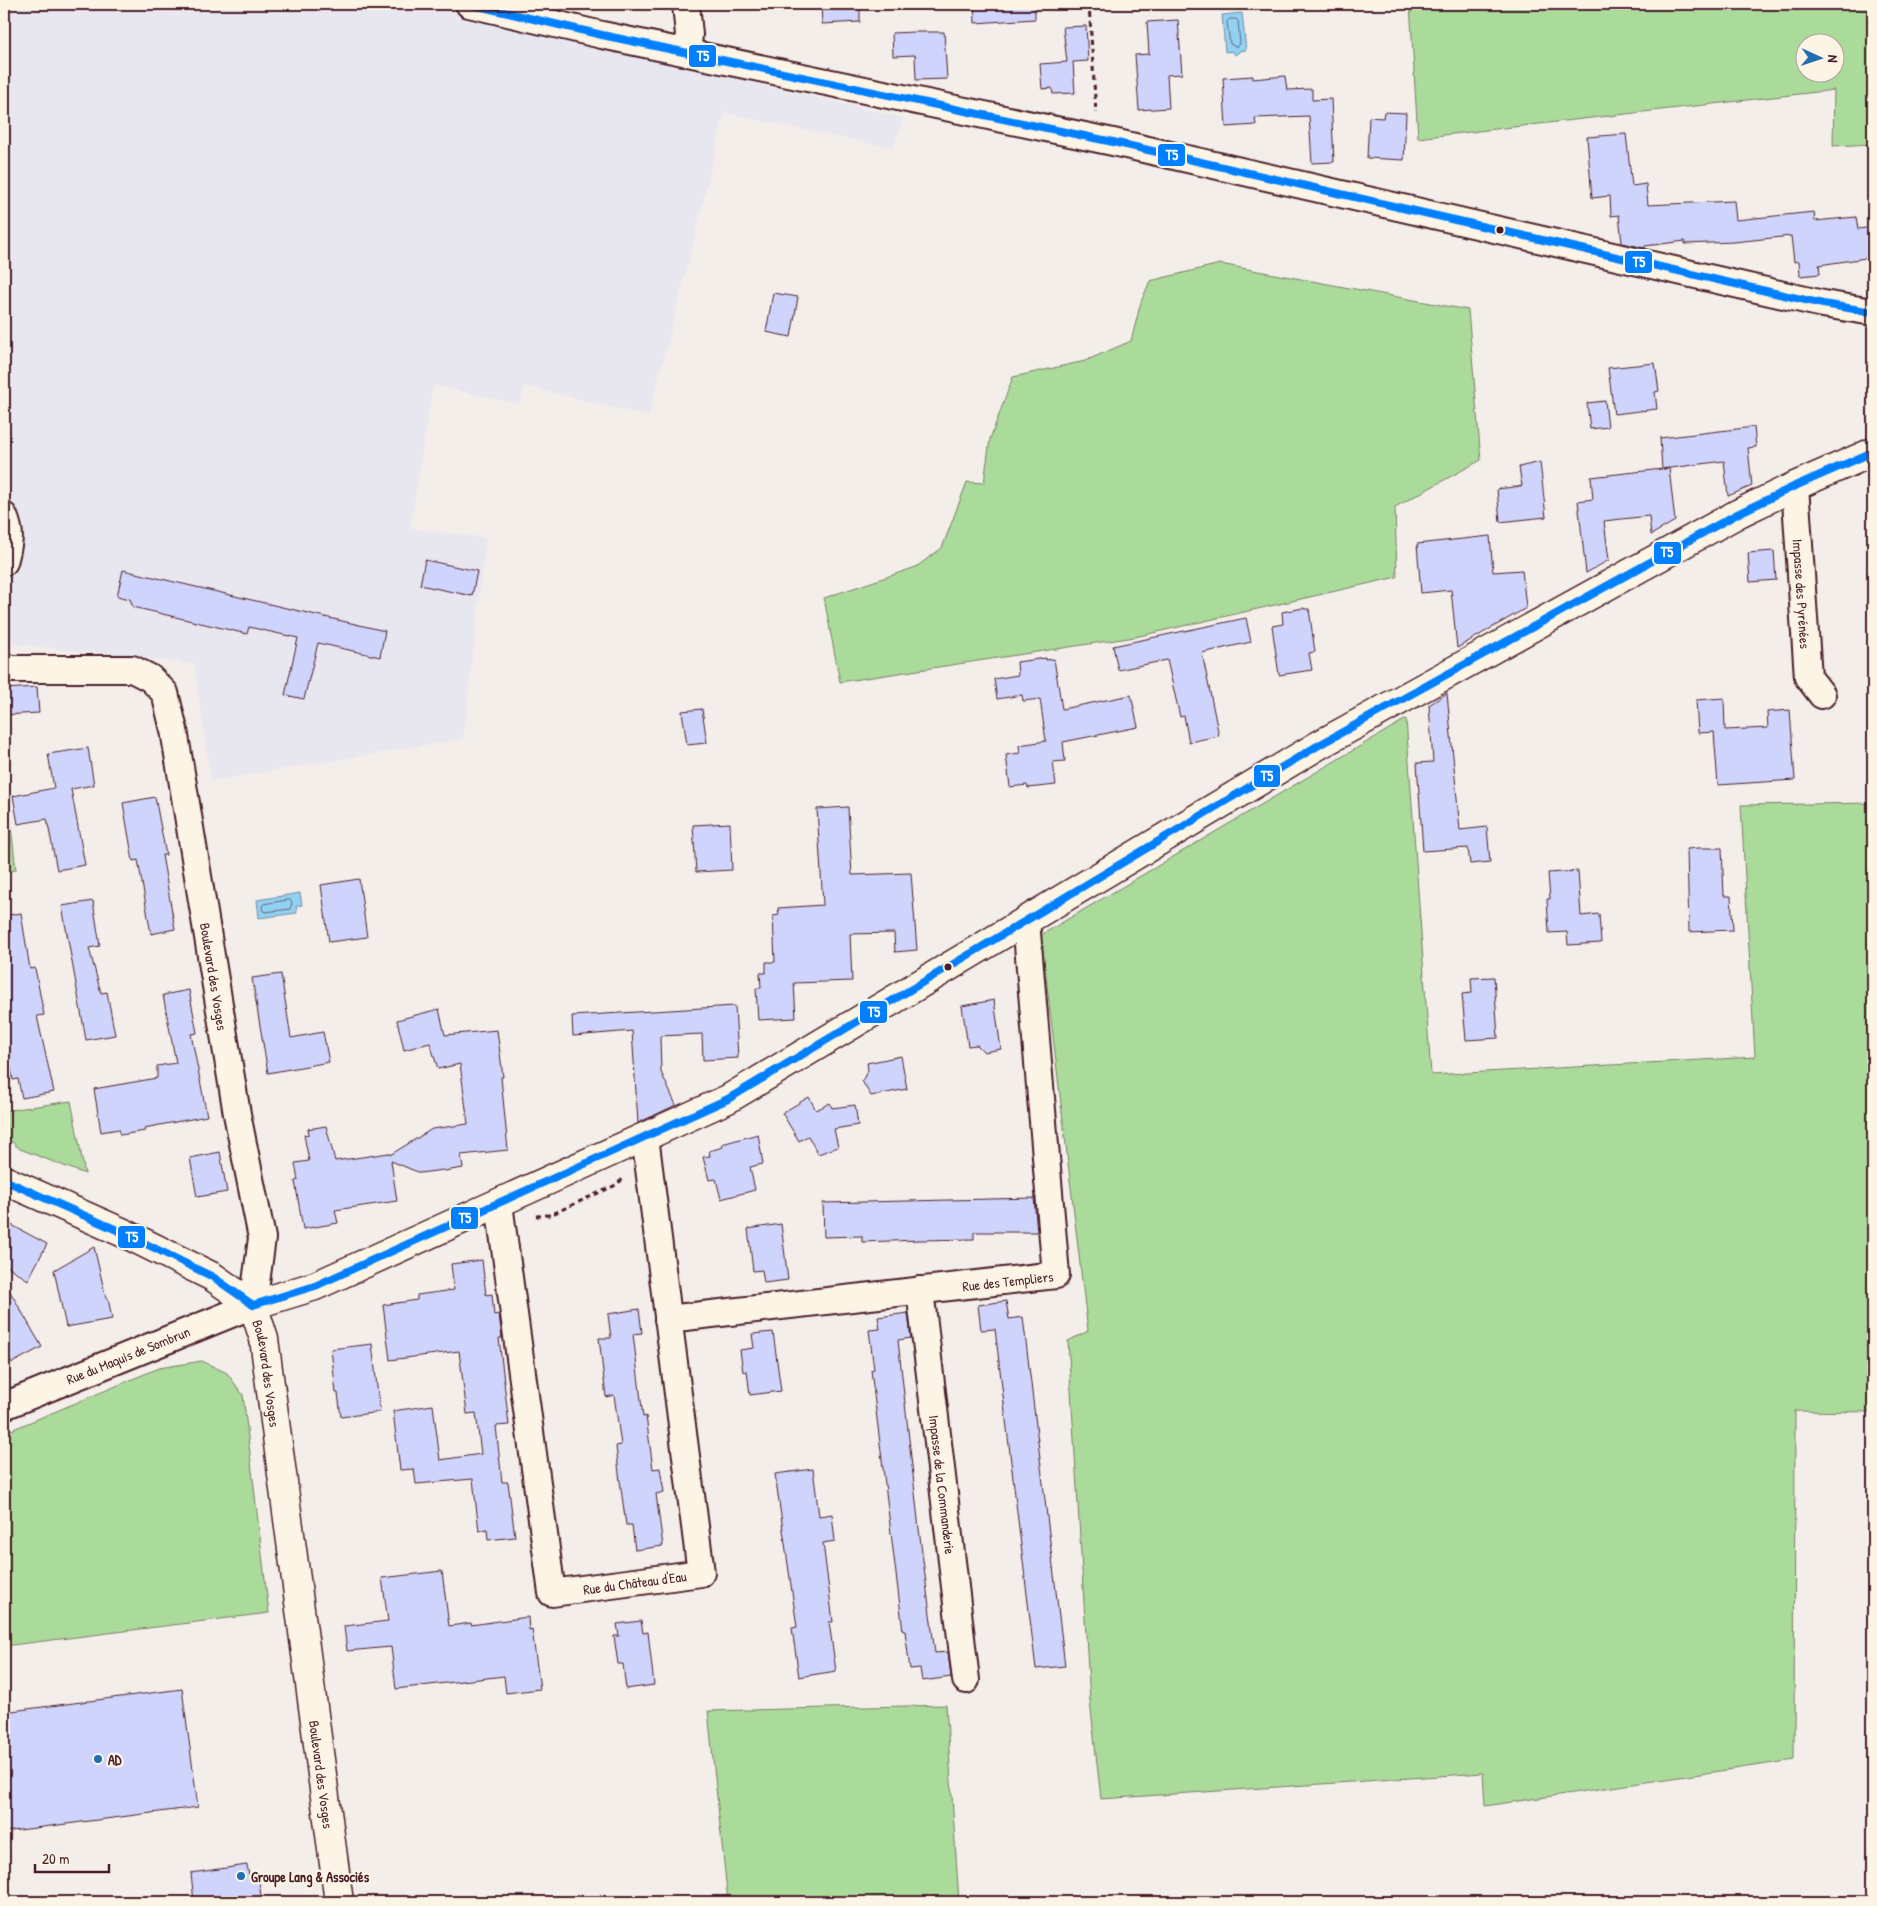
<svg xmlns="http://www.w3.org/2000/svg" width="1877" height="1906" font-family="'Patrick Hand',sans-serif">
<rect width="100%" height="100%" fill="#f3eeea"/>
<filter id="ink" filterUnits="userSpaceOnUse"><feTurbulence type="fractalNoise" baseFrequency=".02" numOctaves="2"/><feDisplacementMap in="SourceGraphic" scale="10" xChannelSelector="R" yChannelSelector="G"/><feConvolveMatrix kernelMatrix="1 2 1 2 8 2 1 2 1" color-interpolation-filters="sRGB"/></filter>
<g filter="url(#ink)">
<path fill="#e8e6ef" d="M 4,4 L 419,4 L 904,118 L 893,148 L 724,113 L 697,227 L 649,416 L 525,386 L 520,404 L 433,385 L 410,528 L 486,538 L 463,739 L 211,781 L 194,664 L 4,643 Z"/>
<path fill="#aadb9b" stroke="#7a7d63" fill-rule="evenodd" d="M 1410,4 L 1873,4 L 1873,144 L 1833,146 L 1834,90 L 1418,138 ZM 1804,42 L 1834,42 L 1834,72 L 1804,72 Z
M 1220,264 L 1468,310 L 1481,460 L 1395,507 L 1397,577 L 1135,637 L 840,682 L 824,598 L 916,567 L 942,548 L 967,482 L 984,483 L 990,439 L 1013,377 L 1085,361 L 1131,341 L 1141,302 L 1150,281 Z
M 1406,719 L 1431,1075 L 1755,1057 L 1741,805 L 1873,803 L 1873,1412 L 1795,1411 L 1794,1760 L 1485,1806 L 1483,1773 L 1101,1799 L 1090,1701 L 1068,1341 L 1088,1331 L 1041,935 Z
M 4,766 L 16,870 L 4,872 Z
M 71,1101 L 85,1174 L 20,1149 L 4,1135 L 4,1111 Z
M 202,1361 L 227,1373 L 243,1395 L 269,1613 L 4,1646 L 4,1433 L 159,1368 Z
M 946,1705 L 959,1902 L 728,1902 L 708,1711 Z"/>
<path fill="#91d1f2" stroke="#758aa2" d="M 1242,13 L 1246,50 L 1239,51 L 1238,53 L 1235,55 L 1232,51 L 1225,52 L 1222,15 Z
M 300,893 L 302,905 L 296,906 L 297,913 L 259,918 L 257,900 Z"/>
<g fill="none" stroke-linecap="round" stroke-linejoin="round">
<path stroke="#66667b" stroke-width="1" d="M 1230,19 L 1236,19 L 1238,21 L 1240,44 L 1236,47 L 1230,44 L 1227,22 Z
M 290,900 L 292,903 L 290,909 L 265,912 L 263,911 L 262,906 L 264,904 Z"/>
</g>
<path fill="#cfd4fc" stroke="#4a1f2b" d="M 821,4 L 860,4 L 860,22 L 822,24 Z
M 974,4 L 1035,4 L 1035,19 L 975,23 Z
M 1178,20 L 1182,74 L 1167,75 L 1169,108 L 1139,110 L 1135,55 L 1149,54 L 1147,22 Z
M 1086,26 L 1088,61 L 1073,62 L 1075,93 L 1053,94 L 1052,88 L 1042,89 L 1040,64 L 1067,62 L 1063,27 Z
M 914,32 L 944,32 L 947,79 L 916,80 L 915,55 L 893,56 L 892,33 Z
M 1253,76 L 1253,79 L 1285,76 L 1287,90 L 1312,89 L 1312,100 L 1331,99 L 1334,162 L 1312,163 L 1309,116 L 1255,118 L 1256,125 L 1226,127 L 1223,78 Z
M 1384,112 L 1406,113 L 1404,160 L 1367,158 L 1369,117 L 1383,118 Z
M 1626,134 L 1632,186 L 1646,184 L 1648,205 L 1734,201 L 1736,220 L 1814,212 L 1815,221 L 1856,217 L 1858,229 L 1873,227 L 1873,257 L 1819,265 L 1820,274 L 1800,276 L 1799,261 L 1794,262 L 1791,236 L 1734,242 L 1685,244 L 1685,241 L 1645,246 L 1645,248 L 1622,243 L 1619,215 L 1611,216 L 1610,196 L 1592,198 L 1587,137 Z
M 773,293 L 798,297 L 791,337 L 766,332 Z
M 1655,363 L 1659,391 L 1655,392 L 1657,409 L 1614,414 L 1608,368 Z
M 1605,401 L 1608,427 L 1590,429 L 1587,403 Z
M 1754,427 L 1756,447 L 1748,448 L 1752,486 L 1728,496 L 1724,461 L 1663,469 L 1669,468 L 1675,521 L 1651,535 L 1649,516 L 1604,521 L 1609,560 L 1586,573 L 1578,501 L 1593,499 L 1591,477 L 1662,469 L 1660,438 Z
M 1540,462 L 1546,517 L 1500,522 L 1497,489 L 1522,486 L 1519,467 Z
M 1490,536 L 1493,572 L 1522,570 L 1526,608 L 1457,648 L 1451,590 L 1421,593 L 1417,544 Z
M 1774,551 L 1776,580 L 1750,582 L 1748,553 Z
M 425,560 L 477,571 L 472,596 L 420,585 Z
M 123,570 L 385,631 L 380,657 L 318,643 L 304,699 L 285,695 L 298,638 L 249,627 L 247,634 L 133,607 L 130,599 L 117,596 Z
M 1304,608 L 1304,609 L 1309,609 L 1315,652 L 1309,653 L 1312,670 L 1279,675 L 1272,626 L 1283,624 L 1282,612 Z
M 1246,618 L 1251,642 L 1202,653 L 1219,736 L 1189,742 L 1184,716 L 1180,717 L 1167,660 L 1118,670 L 1113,646 Z
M 1046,658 L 1046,660 L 1054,659 L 1062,709 L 1131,695 L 1138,727 L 1063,742 L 1065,761 L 1053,762 L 1056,785 L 1028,788 L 1027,785 L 1010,787 L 1006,755 L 1020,753 L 1019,745 L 1046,741 L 1040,699 L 1023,701 L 1022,695 L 997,699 L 994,679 L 1018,675 L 1017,662 Z
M 37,687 L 39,713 L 4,715 L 4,689 Z
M 1447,693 L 1460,830 L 1487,827 L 1490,862 L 1470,864 L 1468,848 L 1423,851 L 1417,763 L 1433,762 L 1429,705 Z
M 1724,698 L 1725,730 L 1768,728 L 1767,712 L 1790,710 L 1795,780 L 1718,785 L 1714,732 L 1698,733 L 1696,700 Z
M 702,709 L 707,743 L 687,745 L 682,711 Z
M 88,748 L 94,785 L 71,789 L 85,865 L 57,870 L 47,819 L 18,824 L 13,796 L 54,788 L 48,754 Z
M 155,797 L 166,855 L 162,855 L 175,929 L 151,934 L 138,860 L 133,861 L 123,803 Z
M 848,807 L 852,875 L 911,873 L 917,950 L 895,952 L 894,933 L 850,934 L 852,981 L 794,983 L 796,1018 L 758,1020 L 756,988 L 761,988 L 760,973 L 766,973 L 766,962 L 775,962 L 773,916 L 779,915 L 778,908 L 823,905 L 817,809 Z
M 730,823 L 732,870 L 696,872 L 693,825 Z
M 1698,848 L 1722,848 L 1724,896 L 1731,896 L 1733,930 L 1689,932 L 1687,849 Z
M 1578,871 L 1581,916 L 1599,914 L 1601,943 L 1568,945 L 1567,932 L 1549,933 L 1547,899 L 1550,899 L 1548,873 Z
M 359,879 L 367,937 L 329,942 L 321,885 Z
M 93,901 L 100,946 L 89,948 L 101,993 L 107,992 L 115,1035 L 86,1040 L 62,906 Z
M 21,913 L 30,969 L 35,968 L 44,1015 L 37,1016 L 54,1092 L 22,1098 L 18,1079 L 13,1080 L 4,1031 L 4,916 Z
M 281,974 L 291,1038 L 323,1032 L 329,1062 L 268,1073 L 252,978 Z
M 1494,977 L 1498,1038 L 1466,1040 L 1462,994 L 1472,993 L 1471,978 Z
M 189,990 L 197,1033 L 191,1034 L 207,1116 L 144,1128 L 145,1131 L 120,1135 L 119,1129 L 101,1132 L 94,1089 L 157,1078 L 157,1066 L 176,1063 L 163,995 Z
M 994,1000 L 1001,1049 L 984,1052 L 977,1045 L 968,1046 L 962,1006 Z
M 735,1006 L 738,1058 L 703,1060 L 702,1034 L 660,1036 L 661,1072 L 676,1105 L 638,1123 L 632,1031 L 573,1036 L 572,1016 Z
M 439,1009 L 445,1035 L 497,1030 L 503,1077 L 501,1077 L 508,1150 L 461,1155 L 463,1168 L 445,1171 L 443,1170 L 420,1173 L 391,1161 L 397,1201 L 335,1210 L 338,1223 L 303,1229 L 295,1181 L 298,1180 L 295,1163 L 309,1161 L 304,1135 L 309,1134 L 308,1129 L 326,1126 L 335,1161 L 389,1153 L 390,1155 L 432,1129 L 468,1124 L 460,1064 L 438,1069 L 430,1043 L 404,1050 L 397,1020 Z
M 901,1056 L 907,1089 L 871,1096 L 862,1081 L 868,1070 L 867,1063 Z
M 809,1097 L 816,1110 L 830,1103 L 832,1108 L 855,1105 L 858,1125 L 834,1129 L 838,1147 L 818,1154 L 808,1136 L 799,1141 L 782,1113 Z
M 758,1134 L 763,1164 L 750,1167 L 755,1190 L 721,1199 L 716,1179 L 709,1180 L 703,1157 L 710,1156 L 709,1151 L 723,1147 L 722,1144 Z
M 220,1152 L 227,1192 L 197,1197 L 190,1158 Z
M 1034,1198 L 1037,1232 L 974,1232 L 974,1239 L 920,1240 L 862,1242 L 862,1236 L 824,1237 L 823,1203 Z
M 4,1221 L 47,1244 L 28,1280 L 4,1264 Z
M 781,1224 L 788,1280 L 764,1283 L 762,1270 L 753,1271 L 748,1229 Z
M 94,1247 L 106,1298 L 108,1298 L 112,1319 L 66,1327 L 54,1270 Z
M 482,1260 L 486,1295 L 492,1294 L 494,1315 L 499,1314 L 502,1338 L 499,1338 L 509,1425 L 496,1426 L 502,1482 L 508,1482 L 515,1537 L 488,1540 L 487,1529 L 479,1531 L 473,1479 L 416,1484 L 414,1469 L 400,1470 L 393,1411 L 433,1405 L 440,1460 L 481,1454 L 476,1413 L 467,1414 L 459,1351 L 390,1360 L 383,1305 L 417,1300 L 417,1295 L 454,1290 L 451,1264 Z
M 4,1281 L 42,1347 L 12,1363 L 4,1347 Z
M 1006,1301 L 1009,1319 L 1023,1317 L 1065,1666 L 1036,1669 L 995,1329 L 981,1330 L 978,1305 Z
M 639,1309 L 642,1333 L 633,1334 L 643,1417 L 646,1416 L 653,1469 L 660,1468 L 664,1492 L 656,1494 L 663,1546 L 635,1550 L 632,1525 L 626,1525 L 619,1474 L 616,1446 L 621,1445 L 614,1395 L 606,1397 L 599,1338 L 611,1338 L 608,1314 Z
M 908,1313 L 911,1338 L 898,1340 L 919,1529 L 935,1653 L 948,1652 L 951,1677 L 922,1681 L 920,1668 L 910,1669 L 905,1631 L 903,1631 L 871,1370 L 874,1369 L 869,1330 L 880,1329 L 878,1317 Z
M 773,1332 L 781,1391 L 750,1395 L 747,1371 L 743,1372 L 740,1350 L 754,1348 L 752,1334 Z
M 372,1344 L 380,1412 L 341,1417 L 338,1393 L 336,1393 L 331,1349 Z
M 813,1469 L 819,1516 L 832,1514 L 835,1541 L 823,1543 L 833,1622 L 829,1622 L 836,1671 L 799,1677 L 792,1628 L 797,1627 L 775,1474 Z
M 442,1571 L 449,1626 L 471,1623 L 471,1625 L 528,1617 L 529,1630 L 532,1629 L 540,1689 L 506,1693 L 504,1676 L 396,1689 L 391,1647 L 347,1651 L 344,1626 L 388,1621 L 382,1578 Z
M 641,1621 L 643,1633 L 648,1632 L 654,1685 L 626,1689 L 623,1664 L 618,1664 L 614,1636 L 619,1636 L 617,1624 Z
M 182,1689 L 198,1807 L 4,1832 L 4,1712 Z
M 247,1865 L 249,1875 L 258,1874 L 262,1902 L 194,1902 L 191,1873 Z"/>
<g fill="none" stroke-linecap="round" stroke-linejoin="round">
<defs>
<g id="minor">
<path d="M 469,4 L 602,35 L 1113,142 L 1823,304 L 1873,312"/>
<path d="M 686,4 L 689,35 L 687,53"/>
<path id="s1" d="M 1795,486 L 1808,677 L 1822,695"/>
<path d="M 4,516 C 12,535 9,543 4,562"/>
<path id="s2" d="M 4,666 L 9,669 L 132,669 L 150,678 L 165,693 L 174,730 L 237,1114 L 262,1238 L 253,1305 L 4,1406"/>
<path id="s3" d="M 499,1204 L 552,1593 L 701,1573 L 645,1137"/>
<path id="s4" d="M 920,1290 L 966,1680"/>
<path id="s5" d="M 668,1319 L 1056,1275 L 1026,921"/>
</g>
<g id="major">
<path d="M 4,1180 L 126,1234 L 213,1277 L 253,1305"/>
<path d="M 253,1305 L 315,1286 L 728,1099 L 1319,745 L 1739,513 L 1795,486 L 1873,452"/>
<path id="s6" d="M 253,1305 L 264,1339 L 339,1902"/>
</g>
</defs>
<use href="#minor" stroke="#4a1f2b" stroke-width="30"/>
<use href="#major" stroke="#4a1f2b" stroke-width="31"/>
<path stroke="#4a1f2b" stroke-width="3" stroke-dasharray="5 4" stroke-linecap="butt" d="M 1089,4 L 1096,113
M 536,1216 L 550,1215 L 616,1185 L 625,1177"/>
<use href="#minor" stroke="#fcf5e5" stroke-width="26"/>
<use href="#major" stroke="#fcf5e5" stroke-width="28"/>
<defs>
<path id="bus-1" d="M 469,4 L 602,35 L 1113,142 L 1823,304 L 1873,312
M 4,1180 L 126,1234 L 213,1277 L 253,1305
M 253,1305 L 315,1286 L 728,1099 L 1319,745 L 1739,513 L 1795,486 L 1873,452"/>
</defs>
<use href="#bus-1" stroke="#fcf5e5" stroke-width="11"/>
<use href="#bus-1" stroke="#0080ff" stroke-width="8"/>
</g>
</g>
<g fill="#4a1f2b" stroke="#fcf5e5" stroke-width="2">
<circle cx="1500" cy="230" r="4.5"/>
<circle cx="948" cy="967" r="4.5"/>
</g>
<g fill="#1f6fb2" stroke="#fcf5e5" stroke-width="2">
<circle cx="98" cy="1759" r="5"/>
<circle cx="241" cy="1876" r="5"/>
</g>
<g text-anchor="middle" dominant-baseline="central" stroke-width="4.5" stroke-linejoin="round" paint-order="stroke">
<g font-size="14" fill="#4a1f2b" stroke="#fcf5e5">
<text stroke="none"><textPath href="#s1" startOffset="108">Impasse des Pyrénées</textPath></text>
<text stroke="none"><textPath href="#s2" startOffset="458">Boulevard des Vosges</textPath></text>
<text stroke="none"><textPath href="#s5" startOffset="342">Rue des Templiers</textPath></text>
<text transform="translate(128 1355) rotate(-22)">Rue du Maquis de Sombrun</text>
<text stroke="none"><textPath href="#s6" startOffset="70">Boulevard des Vosges</textPath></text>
<text stroke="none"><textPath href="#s4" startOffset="196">Impasse de la Commanderie</textPath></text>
<text stroke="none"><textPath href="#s3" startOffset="476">Rue du Château d'Eau</textPath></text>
<text stroke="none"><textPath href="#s6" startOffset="475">Boulevard des Vosges</textPath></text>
</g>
<g font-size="14" font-weight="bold" fill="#4a1f2b" stroke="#fcf5e5" text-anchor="start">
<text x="108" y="1759">AD</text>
<text x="251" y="1876">Groupe Lang &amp; Associés</text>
</g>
</g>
<g stroke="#fcf5e5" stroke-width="2">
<rect x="688" y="44" width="29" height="24" rx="5" fill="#0080ff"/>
<rect x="1157" y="143" width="29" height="24" rx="5" fill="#0080ff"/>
<rect x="1624" y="250" width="29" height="24" rx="5" fill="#0080ff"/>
<rect x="1653" y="541" width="29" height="24" rx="5" fill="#0080ff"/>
<rect x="1253" y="764" width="28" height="24" rx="5" fill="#0080ff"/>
<rect x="859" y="1000" width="29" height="24" rx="5" fill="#0080ff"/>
<rect x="450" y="1206" width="29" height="24" rx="5" fill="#0080ff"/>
<rect x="117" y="1225" width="29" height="24" rx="5" fill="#0080ff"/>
</g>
<g font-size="14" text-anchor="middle" font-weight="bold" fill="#fff">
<text x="703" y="61">T5</text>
<text x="1172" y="160">T5</text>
<text x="1639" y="267">T5</text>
<text x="1667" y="557">T5</text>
<text x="1267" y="781">T5</text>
<text x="874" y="1017">T5</text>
<text x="465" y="1223">T5</text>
<text x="132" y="1242">T5</text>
</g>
<rect width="1877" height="1906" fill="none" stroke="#fcf5e5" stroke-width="20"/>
<rect x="10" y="10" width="1857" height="1886" fill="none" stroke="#4a1f2b" stroke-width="2" filter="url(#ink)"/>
<g transform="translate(1820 58) rotate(93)"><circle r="24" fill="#fcf5e5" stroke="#b59f9b"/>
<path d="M0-4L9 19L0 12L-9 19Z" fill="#1f6fb2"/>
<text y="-8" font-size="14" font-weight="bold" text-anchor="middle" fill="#4a1f2b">N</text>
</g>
<path d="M35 1864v8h74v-8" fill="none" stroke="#4a1f2b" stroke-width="2.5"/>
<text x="42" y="1864" font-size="15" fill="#4a1f2b" stroke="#fcf5e5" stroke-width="4" paint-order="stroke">20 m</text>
</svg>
